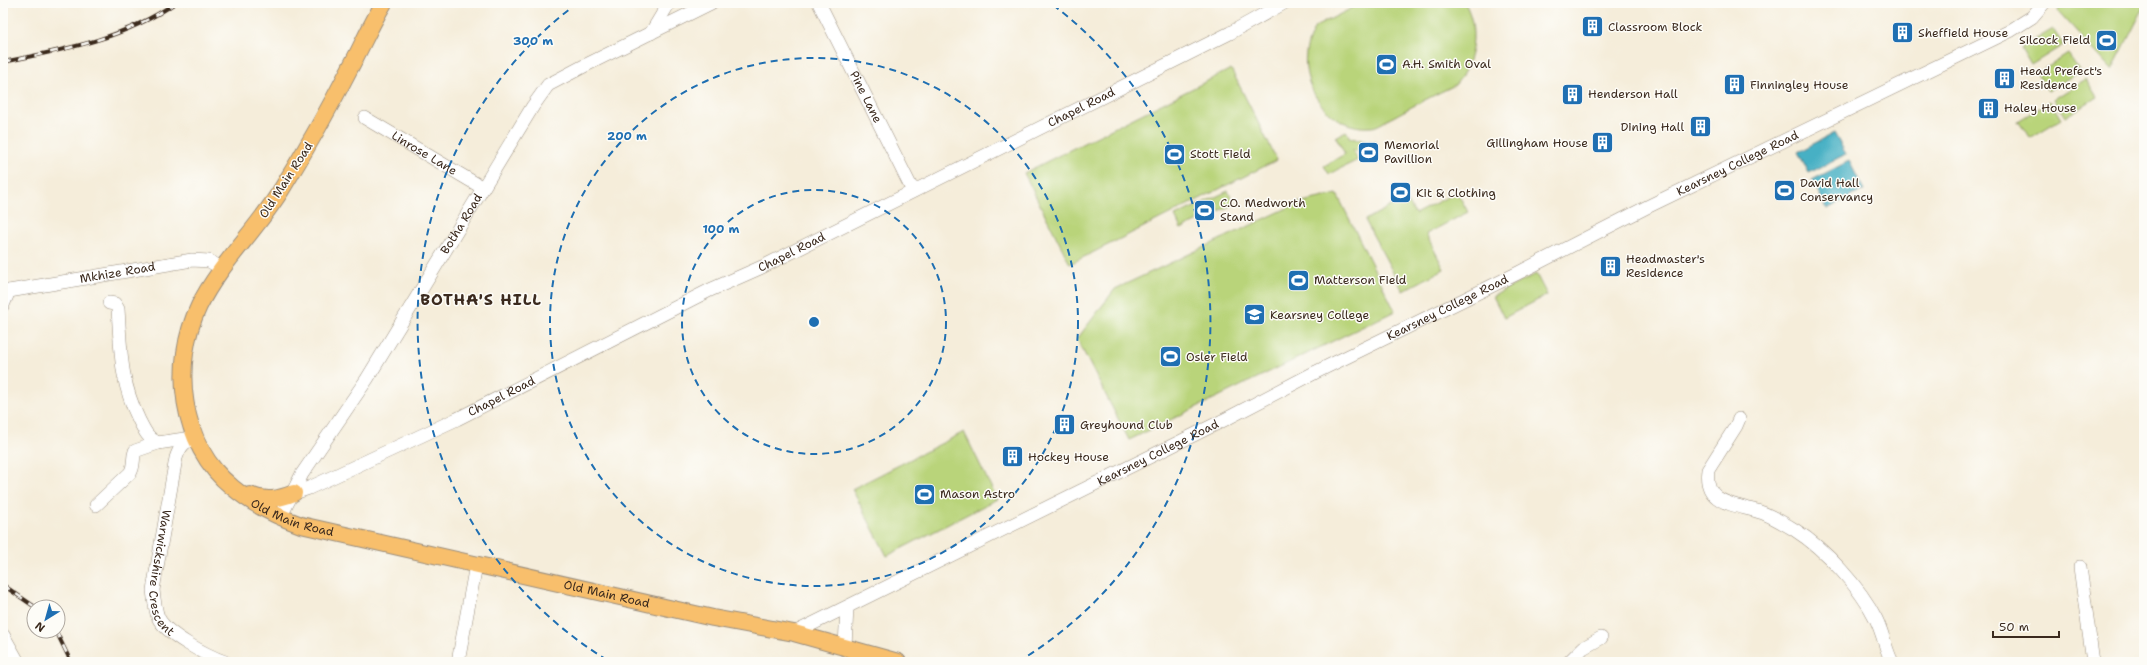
<svg xmlns="http://www.w3.org/2000/svg" width="2147" height="665" font-family="'Shantell Sans',sans-serif">
<rect width="100%" height="100%" fill="#fdfcf7"/>
<filter id="ink" filterUnits="userSpaceOnUse"><feTurbulence type="fractalNoise" baseFrequency=".025" numOctaves="2"/><feDisplacementMap in="SourceGraphic" scale="8" xChannelSelector="R" yChannelSelector="G"/><feConvolveMatrix kernelMatrix="1 2 1 2 8 2 1 2 1" color-interpolation-filters="sRGB"/></filter>
<filter id="wash" filterUnits="userSpaceOnUse"><feTurbulence type="fractalNoise" baseFrequency=".012" numOctaves="4" result="noise"/><feDisplacementMap in="SourceGraphic" scale="16" xChannelSelector="R" yChannelSelector="G"/><feGaussianBlur stdDeviation="0.9" result="paint"/><feColorMatrix in="noise" values="0 0 0 0 0 0 0 0 0 0 0 0 0 0 0 0 0 1.4 0 .05"/><feComposite in="paint" operator="in"/></filter>
<g filter="url(#wash)">
<rect width="100%" height="100%" fill="#f5edda"/>
<path fill="#b9d47a" stroke="#7a7f4c" d="M 1362,3 L 1465,3 C 1479,28 1474,64 1455,85 C 1434,95 1413,106 1393,117 C 1386,120 1378,127 1371,127 C 1331,131 1301,89 1306,53 C 1307,44 1311,35 1315,27 Z
M 2062,3 L 2144,3 L 2144,7 L 2112,70 L 2058,11 Z
M 2053,29 L 2063,45 L 2031,65 L 2021,48 Z
M 2068,54 L 2080,71 L 2048,91 L 2037,74 Z
M 1231,69 L 1277,160 L 1070,264 L 1024,173 Z
M 2086,79 L 2097,97 L 2065,117 L 2054,99 Z
M 2050,101 L 2061,119 L 2030,138 L 2018,121 Z
M 1346,131 L 1350,138 L 1376,142 L 1374,154 L 1353,150 L 1358,160 L 1329,174 L 1324,166 L 1345,154 L 1336,137 Z
M 1228,191 L 1234,204 L 1181,229 L 1175,216 Z
M 1457,192 L 1468,212 L 1426,234 L 1444,269 L 1403,291 L 1365,220 L 1406,198 L 1415,214 Z
M 1337,194 L 1395,311 L 1129,440 L 1077,339 L 1115,289 L 1298,203 Z
M 1536,274 L 1547,295 L 1504,318 L 1493,296 Z
M 964,432 L 997,499 L 887,556 L 852,489 Z"/>
<path fill="#46b0c4" stroke="#406d71" d="M 1834,133 L 1846,154 L 1809,173 L 1798,152 Z
M 1849,161 L 1864,190 L 1827,209 L 1812,180 Z"/>
</g>
<g filter="url(#ink)">
<g fill="none" stroke-linecap="round" stroke-linejoin="round">
<defs>
<g id="minor">
<path id="s1" d="M 819,3 L 913,191"/>
<path d="M 651,33 L 669,3"/>
<path id="s2" d="M 365,118 L 483,188"/>
<path id="s3" d="M 9,291 L 192,260 L 209,261 L 223,269"/>
<path d="M 109,303 L 115,304 L 118,309 C 121,352 120,381 139,420 C 144,430 148,439 158,443"/>
<path d="M 3,305 L 9,291"/>
<path d="M 1739,419 L 1736,426 L 1708,470 C 1703,506 1738,504 1763,513 C 1773,517 1785,524 1795,530 C 1825,549 1860,587 1876,619 C 1883,633 1885,648 1892,662"/>
<path id="s4" d="M 197,438 C 185,440 180,446 176,458 L 153,590 C 154,599 155,609 158,617 C 165,634 208,656 225,662"/>
<path id="s5" d="M 294,493 L 309,488 L 457,419 L 710,290 L 762,267 L 1230,33 L 1284,3"/>
<path d="M 96,505 L 130,473 C 135,466 132,459 135,451 L 158,443 L 191,438"/>
<path id="s6" d="M 280,518 L 302,474 L 367,379 L 533,106 L 548,85 L 584,66 L 711,3"/>
<path d="M 2080,567 L 2093,662"/>
<path id="s7" d="M 794,633 L 1226,419 L 1316,372 L 1518,273 L 1647,207 L 2010,31 L 2032,17 L 2044,3"/>
<path d="M 3,635 L 18,662"/>
<path d="M 845,646 L 847,608"/>
<path d="M 458,662 L 476,565"/>
<path d="M 1569,662 L 1583,648 L 1601,638"/>
</g>
<g id="major">
<path id="s8" d="M 384,3 C 371,24 362,46 350,68 C 329,109 307,148 283,187 C 258,229 220,263 199,306 C 171,364 180,445 232,487 C 253,505 276,516 301,525 L 713,618 L 794,633 L 898,662"/>
<path d="M 250,495 C 266,502 279,499 294,493"/>
</g>
</defs>
<use href="#minor" stroke="#988c7c" stroke-width="14"/>
<use href="#major" stroke="#988c7c" stroke-width="18"/>
<use href="#minor" stroke="#fff" stroke-width="13"/>
<use href="#major" stroke="#f8bf6c" stroke-width="16"/>
<defs>
<path id="rail" d="M 3,62 C 63,50 124,39 175,3
M 3,585 L 35,607
M 56,631 L 71,662"/>
</defs>
<use href="#rail" stroke="#3b2a1e" stroke-width="4"/>
<use href="#rail" stroke="#fdfcf7" stroke-width="2.5" stroke-dasharray="8" stroke-linecap="butt"/>
</g>
</g>
<g fill="none" stroke="#1f6fb2" stroke-width="2" stroke-dasharray="7 5">
<circle cx="814" cy="322" r="132"/>
<circle cx="814" cy="322" r="264"/>
<path d="M607 660A397 397 0 0 1 575 5M1053 5A397 397 0 0 1 1021 660"/>
</g>
<defs>
<symbol id="building-square" viewBox="-11 -11 22 22"><rect x="-9" y="-9" width="18" height="18" rx="4" fill="#1f6fb2" stroke="#fdfcf7"/><path d="M-4-6H4V6H1V3H-1V6H-4ZM-2.5-4.3h1.7v1.8h-1.7ZM.8-4.3h1.7v1.8H.8ZM-2.5-1h1.7V.8h-1.7ZM.8-1h1.7V.8H.8Z" fill="#fff"/></symbol>
<symbol id="stadium-square" viewBox="-11 -11 22 22"><rect x="-9" y="-9" width="18" height="18" rx="4" fill="#1f6fb2" stroke="#fdfcf7"/><path d="M0-5a6.5 5 0 1 0 0 10a6.5 5 0 1 0 0-10ZM-3.5-1.8h7v3.6h-7Z" fill="#fff"/></symbol>
<symbol id="school-square" viewBox="-11 -11 22 22"><rect x="-9" y="-9" width="18" height="18" rx="4" fill="#1f6fb2" stroke="#fdfcf7"/><path d="M0-5L7-2L0 1L-7-2ZM-4 1L0 2.5L4 1V4Q0 6-4 4Z" fill="#fff"/></symbol>
</defs>
<g fill-rule="evenodd">
<use href="#building-square" x="1580" y="14" width="25" height="25"/>
<use href="#building-square" x="1890" y="20" width="25" height="25"/>
<use href="#stadium-square" x="2094" y="28" width="25" height="25"/>
<use href="#stadium-square" x="1374" y="52" width="25" height="25"/>
<use href="#building-square" x="1992" y="66" width="25" height="25"/>
<use href="#building-square" x="1722" y="72" width="25" height="25"/>
<use href="#building-square" x="1560" y="82" width="25" height="25"/>
<use href="#building-square" x="1976" y="96" width="25" height="25"/>
<use href="#building-square" x="1688" y="114" width="25" height="25"/>
<use href="#building-square" x="1590" y="130" width="25" height="25"/>
<use href="#stadium-square" x="1356" y="140" width="25" height="25"/>
<use href="#stadium-square" x="1162" y="142" width="25" height="25"/>
<use href="#stadium-square" x="1772" y="178" width="25" height="25"/>
<use href="#stadium-square" x="1388" y="180" width="25" height="25"/>
<use href="#stadium-square" x="1192" y="198" width="25" height="25"/>
<use href="#building-square" x="1598" y="254" width="25" height="25"/>
<use href="#stadium-square" x="1286" y="268" width="25" height="25"/>
<use href="#school-square" x="1242" y="302" width="25" height="25"/>
<use href="#stadium-square" x="1158" y="344" width="25" height="25"/>
<use href="#building-square" x="1052" y="412" width="25" height="25"/>
<use href="#building-square" x="1000" y="444" width="25" height="25"/>
<use href="#stadium-square" x="912" y="482" width="25" height="25"/>
</g>
<g text-anchor="middle" dominant-baseline="central" stroke-width="3" stroke-linejoin="round" paint-order="stroke">
<g font-size="12" fill="#3b2a1e" stroke="#fdfcf7" text-anchor="start">
<text x="1608" y="27">Classroom Block</text>
<text x="1918" y="33">Sheffield House</text>
<text x="2090" y="40" text-anchor="end">Silcock Field</text>
<text x="1402" y="64">A.H. Smith Oval</text>
<text x="2020" y="71">Head Prefect's<tspan x="2020" dy="14">Residence</tspan></text>
<text x="1750" y="85">Finningley House</text>
<text x="1588" y="94">Henderson Hall</text>
<text x="2004" y="108">Haley House</text>
<text x="1684" y="127" text-anchor="end">Dining Hall</text>
<text x="1588" y="143" text-anchor="end">Gillingham House</text>
<text x="1384" y="145">Memorial<tspan x="1384" dy="14">Pavillion</tspan></text>
<text x="1190" y="154">Stott Field</text>
<text x="1800" y="183">David Hall<tspan x="1800" dy="14">Conservancy</tspan></text>
<text x="1416" y="193">Kit &amp; Clothing</text>
<text x="1220" y="203">C.O. Medworth<tspan x="1220" dy="14">Stand</tspan></text>
<text x="1626" y="259">Headmaster's<tspan x="1626" dy="14">Residence</tspan></text>
<text x="1314" y="280">Matterson Field</text>
<text x="1270" y="315">Kearsney College</text>
<text x="1186" y="357">Osler Field</text>
<text x="1080" y="425">Greyhound Club</text>
<text x="1028" y="457">Hockey House</text>
<text x="940" y="494">Mason Astro</text>
</g>
<g font-size="12" fill="#3b2a1e" stroke="#fdfcf7">
<text stroke="none"><textPath href="#s1" startOffset="105">Pine Lane</textPath></text>
<text stroke="none"><textPath href="#s5" startOffset="877">Chapel Road</textPath></text>
<text stroke="none"><textPath href="#s2" startOffset="69">Linrose Lane</textPath></text>
<text stroke="none"><textPath href="#s7" startOffset="1054">Kearsney College Road</textPath></text>
<text transform="translate(286 180) rotate(-57)">Old Main Road</text>
<text stroke="none"><textPath href="#s6" startOffset="346">Botha Road</textPath></text>
<text stroke="none"><textPath href="#s5" startOffset="553">Chapel Road</textPath></text>
<text stroke="none"><textPath href="#s3" startOffset="110">Mkhize Road</textPath></text>
<text stroke="none"><textPath href="#s7" startOffset="730">Kearsney College Road</textPath></text>
<text stroke="none"><textPath href="#s5" startOffset="229">Chapel Road</textPath></text>
<text stroke="none"><textPath href="#s7" startOffset="406">Kearsney College Road</textPath></text>
<text stroke="none"><textPath href="#s8" startOffset="622">Old Main Road</textPath></text>
<text stroke="none"><textPath href="#s4" startOffset="149">Warwickshire Crescent</textPath></text>
<text stroke="none"><textPath href="#s8" startOffset="946">Old Main Road</textPath></text>
</g>
<g font-size="16" font-weight="bold" letter-spacing="1" fill="#3b2a1e" stroke="#fdfcf7">
<text x="481" y="299">BOTHA'S HILL</text>
</g>
</g>
<circle cx="814" cy="322" r="6" fill="#1f6fb2" stroke="#fdfcf7" stroke-width="2"/>
<g font-size="12" text-anchor="middle" font-weight="bold" fill="#1f6fb2" stroke="#fdfcf7" stroke-width="3" stroke-linejoin="round" paint-order="stroke">
<text x="533" y="45">300 m</text>
<text x="627" y="140">200 m</text>
<text x="721" y="233">100 m</text>
</g>
<rect width="2147" height="665" fill="none" stroke="#fdfcf7" stroke-width="16"/>
<g transform="translate(46 619) rotate(217)"><circle r="19" fill="#fdfcf7" stroke="#afa8a0"/>
<path d="M0-3L7 15L0 10L-7 15Z" fill="#1f6fb2"/>
<text y="-6" font-size="11" font-weight="bold" text-anchor="middle" fill="#3b2a1e">N</text>
</g>
<path d="M1993 631v6h66v-6" fill="none" stroke="#3b2a1e" stroke-width="2"/>
<text x="1999" y="631" font-size="12" fill="#3b2a1e" stroke="#fdfcf7" stroke-width="3" paint-order="stroke">50 m</text>
</svg>
